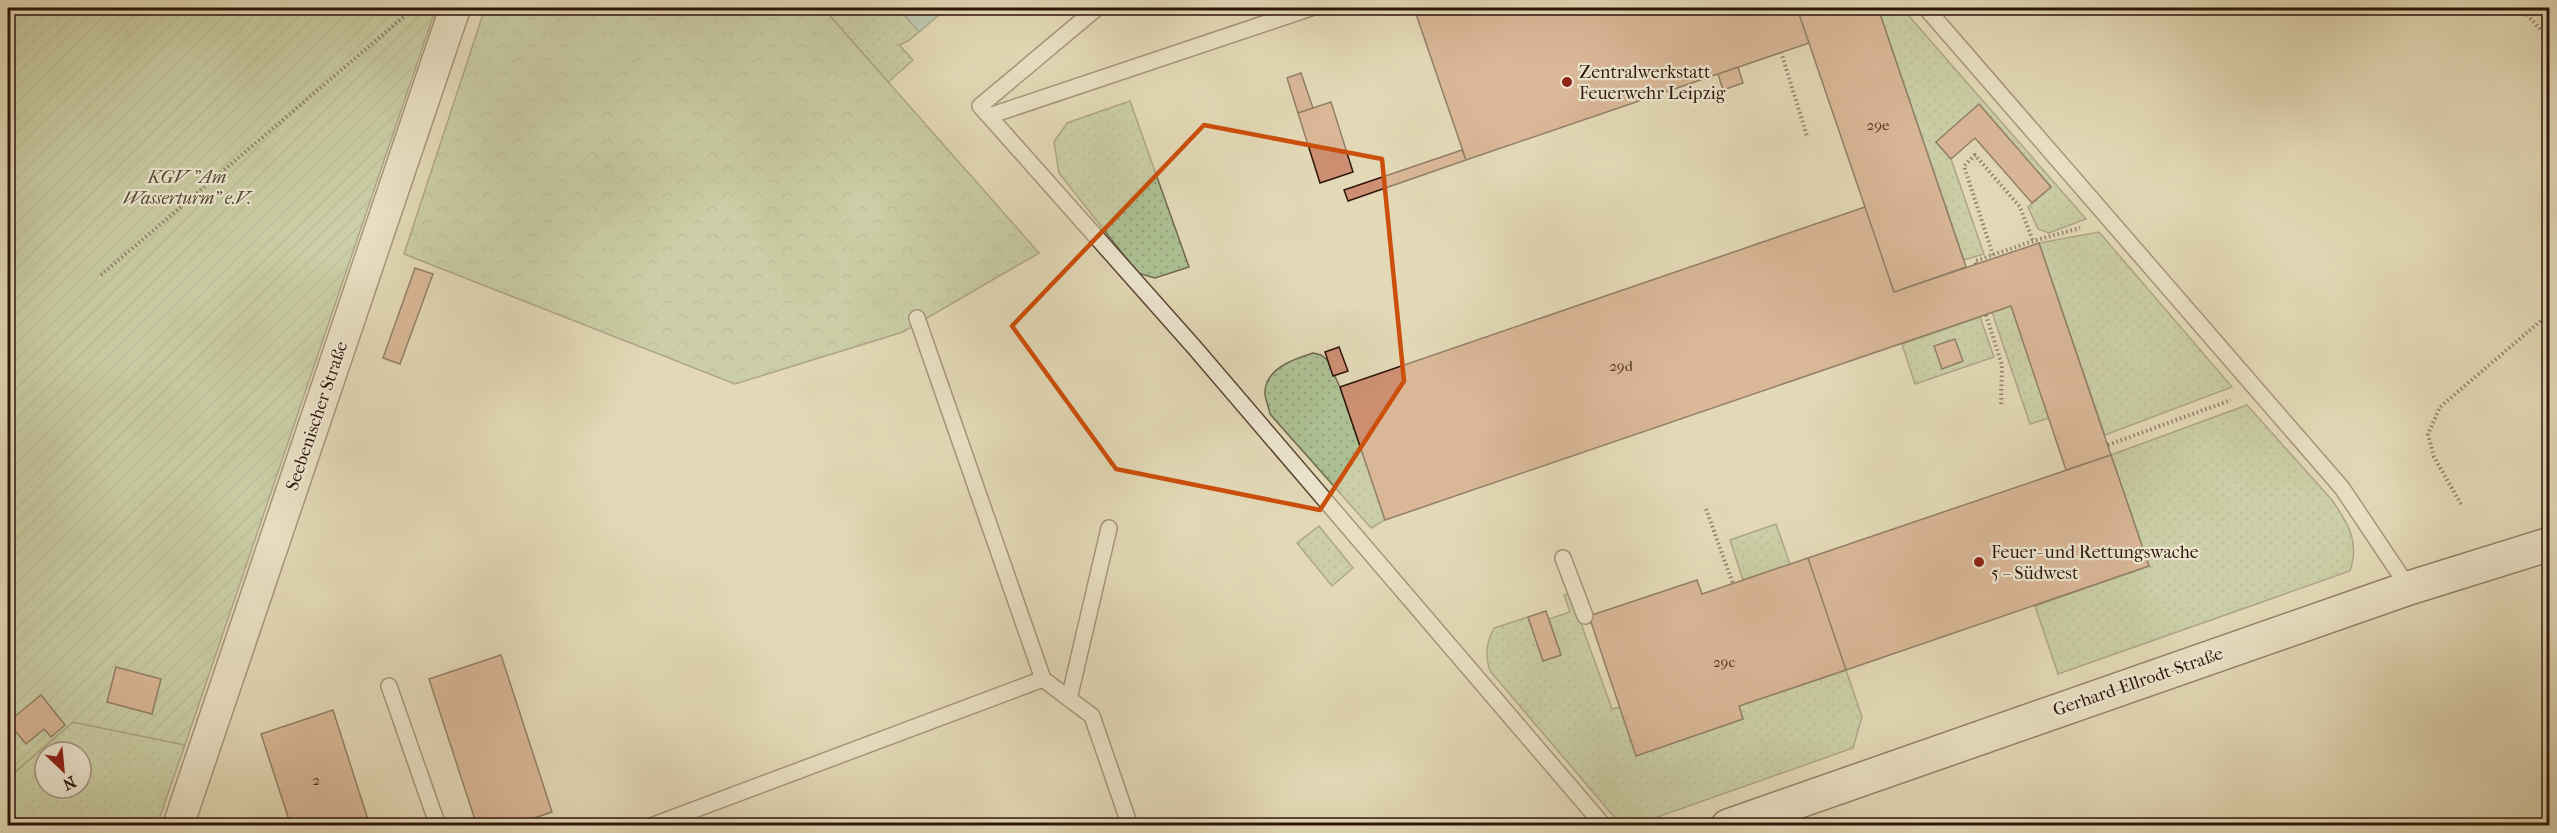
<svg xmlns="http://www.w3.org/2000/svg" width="2557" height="833" font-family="'IM FELL French Canon',serif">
<defs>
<pattern id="grass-dots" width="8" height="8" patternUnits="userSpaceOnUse" patternTransform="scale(1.5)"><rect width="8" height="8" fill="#adc093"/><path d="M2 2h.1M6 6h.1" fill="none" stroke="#95a47d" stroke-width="1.8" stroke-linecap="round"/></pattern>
<pattern id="forest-crowns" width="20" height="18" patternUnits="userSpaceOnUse" patternTransform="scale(1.5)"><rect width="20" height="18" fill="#adc093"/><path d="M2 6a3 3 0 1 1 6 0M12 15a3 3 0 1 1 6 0" fill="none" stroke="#95a47d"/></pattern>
<pattern id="garden-furrows" width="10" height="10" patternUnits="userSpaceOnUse" patternTransform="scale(1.5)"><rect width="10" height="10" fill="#adc093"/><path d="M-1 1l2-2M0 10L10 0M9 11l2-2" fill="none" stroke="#95a47d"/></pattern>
</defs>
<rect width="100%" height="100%" fill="#e3d9b7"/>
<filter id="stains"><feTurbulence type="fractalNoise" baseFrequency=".00333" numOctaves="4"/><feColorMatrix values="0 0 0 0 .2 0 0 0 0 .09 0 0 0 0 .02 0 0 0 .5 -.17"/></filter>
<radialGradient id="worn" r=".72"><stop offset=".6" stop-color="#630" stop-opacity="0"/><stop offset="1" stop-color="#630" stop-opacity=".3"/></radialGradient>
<path fill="url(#grass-dots)" stroke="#6e6a4e" stroke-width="1.5" fill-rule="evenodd" d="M 823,8 L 947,8 L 908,41 L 899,45 L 913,60 L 888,82 Z
M 1878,8 L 1902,8 L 2086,219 L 2049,233 L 2038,229 L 2028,207 L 2051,187 L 1979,105 L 1936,142 L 1951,159 L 1984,254 L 1964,260 Z
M 1130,101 L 1189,267 L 1155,278 L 1138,273 L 1059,173 L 1054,142 L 1067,123 Z
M 2099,232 L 2232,387 L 2105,435 L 2039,243 Z
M 2011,306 L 2049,418 L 2030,424 L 1992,312 Z
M 1980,317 L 1994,357 L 1915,384 L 1902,344 Z
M 1313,353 L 1321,355 L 1327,360 L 1340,387 L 1385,520 L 1371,528 L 1270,414 C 1269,408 1266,401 1265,395 C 1263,369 1294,359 1313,353 Z
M 2247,405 L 2332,500 C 2348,523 2360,542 2350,571 L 2058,674 L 2035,606 L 2149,566 L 2111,455 Z
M 1776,524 L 1790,564 L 1743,580 L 1730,540 Z
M 1319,526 L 1353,568 L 1332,586 L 1297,543 Z
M 1570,593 L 1612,709 L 1620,707 L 1637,755 L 1743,719 L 1739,706 L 1846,670 L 1862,717 L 1853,748 L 1635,825 L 1621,825 L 1490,671 C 1485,655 1486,643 1494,628 L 1528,617 L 1543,661 L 1561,655 L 1549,619 L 1570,612 L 1564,595 Z
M 73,722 L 185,745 L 157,825 L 8,825 L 8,778 ZM 45,752 L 81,752 L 81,788 L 45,788 Z"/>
<path fill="url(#forest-crowns)" stroke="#6e6a4e" stroke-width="1.5" d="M 485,8 L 823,8 L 1039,253 L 903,332 L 735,384 L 404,254 Z"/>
<path fill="url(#garden-furrows)" stroke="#6e6a4e" stroke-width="1.5" d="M 8,8 L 436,8 L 185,745 L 73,722 L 8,778 Z"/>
<path fill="#95baaf" stroke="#6c786d" stroke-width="1.5" d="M 898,8 L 947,8 L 919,32 Z"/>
<path fill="#cc8f72" stroke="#2e1509" stroke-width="1.5" d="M 1414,8 L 1748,8 L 1750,15 L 1773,8 L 1797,8 L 1809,43 L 1466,160 Z
M 1797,8 L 1878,8 L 1966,267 L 1894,292 Z
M 1738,67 L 1743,83 L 1723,90 L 1718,74 Z
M 1301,73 L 1313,108 L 1298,113 L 1287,78 Z
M 1331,102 L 1353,172 L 1320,183 L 1298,113 Z
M 1979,104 L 2051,187 L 2032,203 L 1975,138 L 1951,159 L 1936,142 Z
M 1462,150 L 1466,160 L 1348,201 L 1344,190 Z
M 1865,207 L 1894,292 L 2039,243 L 2111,455 L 2066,470 L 2011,306 L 1385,520 L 1340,387 Z
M 415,268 L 433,274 L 400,364 L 383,358 Z
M 1955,339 L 1963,361 L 1942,369 L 1934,346 Z
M 1339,347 L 1348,371 L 1333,376 L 1325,352 Z
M 2111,455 L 2149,566 L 1846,670 L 1808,558 Z
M 1808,558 L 1846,670 L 1739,706 L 1743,719 L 1636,756 L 1589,616 L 1697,580 L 1702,594 Z
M 1546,611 L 1561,655 L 1543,661 L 1528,617 Z
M 501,655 L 552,812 L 511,826 L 477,826 L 429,679 Z
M 116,667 L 161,679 L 152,714 L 107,702 Z
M 41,695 L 65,725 L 51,737 L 44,729 L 26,744 L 8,722 Z
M 333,710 L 370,826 L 291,826 L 261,734 Z"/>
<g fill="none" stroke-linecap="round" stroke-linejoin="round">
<defs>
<path id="service" d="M 1097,8 L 980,106 L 1194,347 L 1604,826
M 1926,8 L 2342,488 L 2409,588
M 989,116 L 1311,8
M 1563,558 L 1585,616
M 1043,679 L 1092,716 L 1130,826
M 389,686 L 438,826
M 1069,699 L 1109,528
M 651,826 L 1043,679 L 917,318"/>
<path id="minor" d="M 178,826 L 455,8"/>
<path id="secondary" d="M 1728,826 L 2409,588 L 2550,544"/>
</defs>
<use href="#service" stroke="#5b4634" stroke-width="18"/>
<use href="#minor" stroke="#5b4634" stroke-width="33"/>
<use href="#secondary" stroke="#2e1509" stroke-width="36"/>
<path stroke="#2e1509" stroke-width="4" stroke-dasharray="1.5 3" stroke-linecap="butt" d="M 1767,8 L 1768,9
M 2521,8 L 2550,40
M 1781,52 L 1807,136
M 1993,255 L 1964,166 L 1975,155 L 2020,207 L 2033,241
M 1976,264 L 1975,261 L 2033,241 L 2080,228
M 101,275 L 414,8
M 1986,315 L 2002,365 L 2001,405
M 2108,445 L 2231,400
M 2461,504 L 2434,457 L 2428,434 L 2440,407 L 2550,313
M 1706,509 L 1733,584"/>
<use href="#service" stroke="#ede6d0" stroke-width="15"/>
<use href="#minor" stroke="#ede6d0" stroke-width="30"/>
<use href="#secondary" stroke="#ede6d0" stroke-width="33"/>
</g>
<path d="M0 0H2557V833H0ZM 1204,125 L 1382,159 L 1404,381 L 1320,510 L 1116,469 L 1012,326 Z" fill="#e3d9b7" fill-opacity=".55" fill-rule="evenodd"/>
<path fill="none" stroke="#cc4f0c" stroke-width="4.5" stroke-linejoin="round" d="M 1204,125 L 1382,159 L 1404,381 L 1320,510 L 1116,469 L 1012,326 Z"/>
<g fill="#8f2418" stroke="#ede6d0" stroke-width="2">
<circle cx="1567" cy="82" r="6"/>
<circle cx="1979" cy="562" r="6"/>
</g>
<g text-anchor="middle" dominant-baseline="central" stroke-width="4.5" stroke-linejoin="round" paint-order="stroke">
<g font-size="15" fill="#563423">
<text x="1878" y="125">29e</text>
<text x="1621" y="366">29d</text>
<text x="1724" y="662">29c</text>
<text x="316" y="780">2</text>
</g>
<g font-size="18" fill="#2e1509" stroke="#ede6d0" text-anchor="start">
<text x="1579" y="72">Zentralwerkstatt<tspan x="1579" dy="21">Feuerwehr Leipzig</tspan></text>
<text x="1991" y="552">Feuer- und Rettungswache<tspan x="1991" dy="21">5 – Südwest</tspan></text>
</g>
<g font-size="18" font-style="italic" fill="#544832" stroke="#ede6d0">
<text x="187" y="177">KGV "Am<tspan x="187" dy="21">Wasserturm" e.V.</tspan></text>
</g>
<g font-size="18" fill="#2e1509" stroke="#ede6d0">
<text transform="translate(317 416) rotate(-71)">Seebenischer Straße</text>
<text transform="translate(2138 682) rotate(-19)">Gerhard-Ellrodt-Straße</text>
</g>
</g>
<rect width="2557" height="833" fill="none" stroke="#e3d9b7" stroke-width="30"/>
<rect x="9" y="9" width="2539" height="815" fill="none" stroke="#2e1509" stroke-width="3"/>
<rect x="15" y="15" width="2527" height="803" fill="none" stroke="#2e1509" stroke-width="1.5"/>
<g transform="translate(63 770) rotate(154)"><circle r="28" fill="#ede6d0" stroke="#a19280" stroke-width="1.5"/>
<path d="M0-4.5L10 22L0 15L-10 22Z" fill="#8f2418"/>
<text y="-9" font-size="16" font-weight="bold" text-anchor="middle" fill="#2e1509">N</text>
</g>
<rect width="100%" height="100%" filter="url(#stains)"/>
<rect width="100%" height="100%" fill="url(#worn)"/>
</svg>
